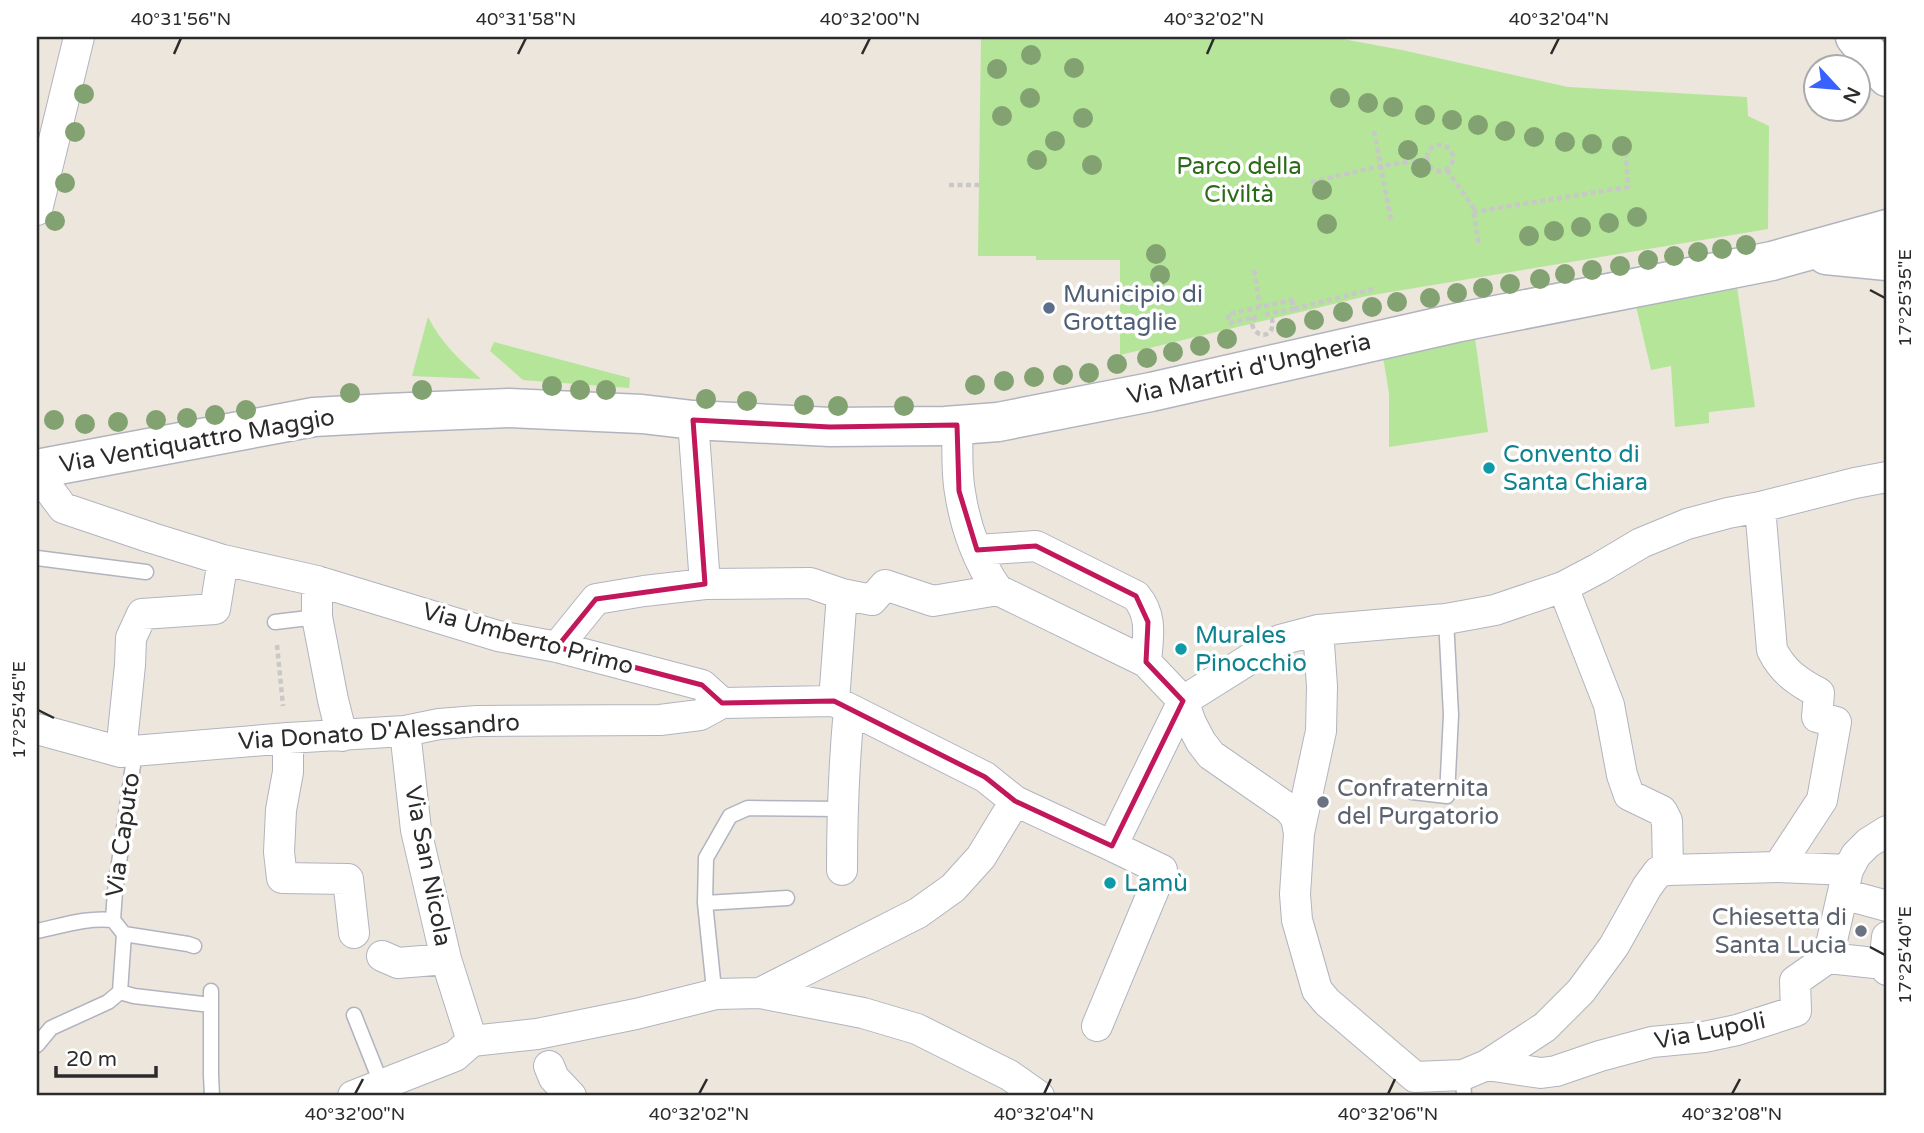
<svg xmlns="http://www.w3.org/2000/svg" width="1924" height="1133" font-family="'Varela Round',sans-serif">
<rect width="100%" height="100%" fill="#ede6dd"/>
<path fill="#b4e598" d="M 981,37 L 1332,37 L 1402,50 L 1568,87 L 1747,97 L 1748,116 L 1769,126 L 1768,229 L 1367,296 L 1120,355 L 1120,260 L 1036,260 L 1036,256 L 978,256 Z
M 1737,287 L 1755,407 L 1709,412 L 1709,423 L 1675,427 L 1671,366 L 1651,370 L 1636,306 Z
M 428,317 C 441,343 460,360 481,379 L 412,376 Z
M 1475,338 L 1488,432 L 1389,447 L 1389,393 L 1383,357 Z
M 494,342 L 630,378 L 629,388 L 523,380 L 490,351 Z"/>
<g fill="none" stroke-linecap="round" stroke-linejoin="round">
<defs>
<path id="lane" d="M 37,558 L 146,572
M 275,622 L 317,617
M 135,751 L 115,891 L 113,920 L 124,934 L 188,944 L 194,946
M 1412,792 L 1447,796 L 1451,715 L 1446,619
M 705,903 L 787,898
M 37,931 C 61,926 87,917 113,920
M 211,991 L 211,1075 L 212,1096
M 120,992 L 134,996 L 211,1005
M 716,994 L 713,980 L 705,903 L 706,858 L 730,816 L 748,808 L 842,809
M 354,1015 L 383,1088
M 37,1045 L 51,1028 L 108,1002 L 120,992 L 124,934
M 1463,1075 L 1464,1096"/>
<path id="street" d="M 37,210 L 79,37
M 693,420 L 705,584
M 957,425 C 958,447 956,471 960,492 C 965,526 978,563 998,590 L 1146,662 L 1183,701 L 1191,723 L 1201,742 L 1211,755 L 1289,809 L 1296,818 L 1299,833
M 37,473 L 63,508 L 152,538 L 223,560 L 317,581 L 498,636 L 557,647 L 702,685 L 722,703 L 834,701 L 985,777 L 1015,801 L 1112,846 L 1183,701
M 1760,507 L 1772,650 C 1783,672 1798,682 1819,693 L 1817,717 L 1836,722 L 1822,800 L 1778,867
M 977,550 L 1036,546 L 1136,596 C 1153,616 1148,637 1146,662
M 317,581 L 317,617 L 333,700 L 342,736
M 1563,587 L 1609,705 L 1622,775 L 1629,795 L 1662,811 L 1667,821 L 1668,870
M 1318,630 L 1322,686 L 1321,731 L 1299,833 L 1295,894 L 1297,920 L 1317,990 L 1327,1002 L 1415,1077
M 557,647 L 596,599 L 644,591 L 705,584 L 810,583 L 842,594 L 872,600 L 885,585 L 933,601 L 998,590
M 834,701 L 842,594
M 1183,701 L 1280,640 L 1318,630 L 1446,619 L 1495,610 L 1563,587 L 1599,568 L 1641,543 L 1687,524 L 1728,513 L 1760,507 L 1855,483 L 1887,477
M 37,729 L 121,752 L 288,738 L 405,731 L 439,724 L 477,721 L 660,720 L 700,715 L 722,703
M 405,731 L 416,830 L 446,959 L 472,1041
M 288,738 L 288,772 L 281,810 L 279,852 L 282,878 L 348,879 L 354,933
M 121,752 L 130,665 L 131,638 L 142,614 L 215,609 L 223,560
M 842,870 C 842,816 844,763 849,709
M 1843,894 L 1887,906
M 1887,937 L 1884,964 L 1887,970
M 382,956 L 398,963 L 446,959
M 1828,958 L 1848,870 L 1856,855 L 1868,843 L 1887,831
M 760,993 L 863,1013 L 917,1029 L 1009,1075 L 1039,1096
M 1097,1026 L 1162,870 L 1112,846
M 1487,1065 L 1541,1073 L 1556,1071 L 1600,1056 L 1652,1042 L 1704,1037 L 1737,1030 L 1796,1011 L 1795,981 L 1828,958 L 1884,964
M 549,1066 L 554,1078 L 571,1096
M 1415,1077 L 1463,1075 L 1487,1065 L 1545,1027 L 1581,991 L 1614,946 L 1647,887 L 1658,872 L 1668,870 L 1778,867 L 1848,870
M 353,1096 L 455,1056 L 472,1041 L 537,1034 L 636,1014 L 716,994 L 760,993 L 918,913 L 953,888 L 981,857 L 1015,801"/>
<path id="secondary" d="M 1855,37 L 1887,77
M 1826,255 L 1887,261
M 37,469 L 314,417 L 387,413 L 509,408 L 642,414 L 693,420 L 830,427 L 945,426 L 998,422 L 1151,392 L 1460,322 L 1772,261 L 1887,229"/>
</defs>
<use href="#lane" stroke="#b1b4bf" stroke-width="17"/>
<use href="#street" stroke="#b1b4bf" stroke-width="32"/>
<use href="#secondary" stroke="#b1b4bf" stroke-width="41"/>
<path stroke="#c8c8c8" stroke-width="4.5" stroke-dasharray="5 3.5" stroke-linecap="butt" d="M 1374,131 L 1391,220
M1427 158a13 13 0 1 1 26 0a13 13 0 1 1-26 0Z
M 1447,170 L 1473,207 L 1479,246
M 1311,182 L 1381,166 L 1427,159
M 949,185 L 979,185
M 1473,212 L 1628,187 L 1626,155
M 1254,270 L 1260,306
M 1292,300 L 1294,309 L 1267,314 L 1272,319 C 1275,333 1264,340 1254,330 L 1252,324 L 1255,317 L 1229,323 L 1228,314 Z
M 1294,309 L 1373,289
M 277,645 L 283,706"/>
<use href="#lane" stroke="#fff" stroke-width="14"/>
<use href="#street" stroke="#fff" stroke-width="30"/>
<use href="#secondary" stroke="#fff" stroke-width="38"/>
</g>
<g fill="#82a271">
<circle cx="1031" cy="55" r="10"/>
<circle cx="1074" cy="68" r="10"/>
<circle cx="997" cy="69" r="10"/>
<circle cx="84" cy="94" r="10"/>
<circle cx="1030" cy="98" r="10"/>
<circle cx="1340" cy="98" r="10"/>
<circle cx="1368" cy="103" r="10"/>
<circle cx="1393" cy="107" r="10"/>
<circle cx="1425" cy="115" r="10"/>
<circle cx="1002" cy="116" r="10"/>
<circle cx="1083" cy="118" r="10"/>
<circle cx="1452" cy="120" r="10"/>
<circle cx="1478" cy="125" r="10"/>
<circle cx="1505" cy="131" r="10"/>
<circle cx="75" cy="132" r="10"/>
<circle cx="1534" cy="137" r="10"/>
<circle cx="1055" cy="141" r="10"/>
<circle cx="1565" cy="142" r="10"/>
<circle cx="1592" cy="144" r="10"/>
<circle cx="1622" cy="146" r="10"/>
<circle cx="1408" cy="150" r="10"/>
<circle cx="1037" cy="160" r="10"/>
<circle cx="1092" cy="165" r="10"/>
<circle cx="1421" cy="168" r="10"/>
<circle cx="65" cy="183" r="10"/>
<circle cx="1322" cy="190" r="10"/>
<circle cx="1637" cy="217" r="10"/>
<circle cx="55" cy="221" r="10"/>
<circle cx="1609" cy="223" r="10"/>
<circle cx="1327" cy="224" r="10"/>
<circle cx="1581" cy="227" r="10"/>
<circle cx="1554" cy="231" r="10"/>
<circle cx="1529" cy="236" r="10"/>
<circle cx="1746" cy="245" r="10"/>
<circle cx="1722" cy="249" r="10"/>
<circle cx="1698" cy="252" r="10"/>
<circle cx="1156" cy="254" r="10"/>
<circle cx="1674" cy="256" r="10"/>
<circle cx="1648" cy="260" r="10"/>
<circle cx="1620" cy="266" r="10"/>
<circle cx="1592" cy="270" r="10"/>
<circle cx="1565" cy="274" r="10"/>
<circle cx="1160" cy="275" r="10"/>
<circle cx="1540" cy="279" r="10"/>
<circle cx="1510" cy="284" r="10"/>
<circle cx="1483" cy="288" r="10"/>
<circle cx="1457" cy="293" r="10"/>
<circle cx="1430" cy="298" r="10"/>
<circle cx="1397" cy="302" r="10"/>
<circle cx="1372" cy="307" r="10"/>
<circle cx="1343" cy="312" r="10"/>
<circle cx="1314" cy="320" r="10"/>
<circle cx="1286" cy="328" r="10"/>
<circle cx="1227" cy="339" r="10"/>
<circle cx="1200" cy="346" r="10"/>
<circle cx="1173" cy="352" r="10"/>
<circle cx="1147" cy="358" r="10"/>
<circle cx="1117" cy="364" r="10"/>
<circle cx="1089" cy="373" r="10"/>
<circle cx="1063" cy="375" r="10"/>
<circle cx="1034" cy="377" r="10"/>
<circle cx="1004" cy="381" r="10"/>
<circle cx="975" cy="385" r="10"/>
<circle cx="552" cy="386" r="10"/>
<circle cx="422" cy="390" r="10"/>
<circle cx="580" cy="390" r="10"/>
<circle cx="606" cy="390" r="10"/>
<circle cx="350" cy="393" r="10"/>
<circle cx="706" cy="399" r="10"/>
<circle cx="747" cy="401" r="10"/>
<circle cx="804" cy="405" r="10"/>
<circle cx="838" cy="406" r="10"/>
<circle cx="904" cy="406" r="10"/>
<circle cx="246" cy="410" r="10"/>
<circle cx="215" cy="415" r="10"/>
<circle cx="187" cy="418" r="10"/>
<circle cx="54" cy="420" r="10"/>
<circle cx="156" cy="420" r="10"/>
<circle cx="118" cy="422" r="10"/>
<circle cx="85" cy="424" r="10"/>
</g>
<path fill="none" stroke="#c2185b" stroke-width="5" stroke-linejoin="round" d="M 693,420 L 830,427 L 957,425 L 959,491 L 977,550 L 1036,546 L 1136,596 L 1148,622 L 1146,662 L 1183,701 L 1112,846 L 1015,801 L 985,777 L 834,701 L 722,703 L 702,685 L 557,647 L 596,599 L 705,584 Z"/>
<path fill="none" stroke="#2b2b2b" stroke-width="2.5" d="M 174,54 L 181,38M 518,54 L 526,38M 862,54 L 870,38M 1207,54 L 1214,38M 1551,54 L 1559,38M 1870,290 L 1885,298M 38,710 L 54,718M 1870,947 L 1885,955M 355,1094 L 363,1079M 699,1094 L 707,1079M 1044,1094 L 1051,1079M 1388,1094 L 1395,1079M 1732,1094 L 1740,1079"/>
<circle fill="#5c6f8a" stroke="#fff" stroke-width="2.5" cx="1049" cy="308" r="7"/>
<g fill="#0f9aa8" stroke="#fff" stroke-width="2.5">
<circle cx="1489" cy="468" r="7"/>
<circle cx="1181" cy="649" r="7"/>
<circle cx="1110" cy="883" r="7"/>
</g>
<g fill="#6b7280" stroke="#fff" stroke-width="2.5">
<circle cx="1323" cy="802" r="7"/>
<circle cx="1861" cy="931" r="7"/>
</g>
<g text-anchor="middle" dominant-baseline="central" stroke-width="7" stroke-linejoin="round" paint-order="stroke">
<g font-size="24" fill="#2b6b18" stroke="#fff">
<text x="1239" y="166">Parco della<tspan x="1239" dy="28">Civiltà</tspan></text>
</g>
<g font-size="24" fill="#4e5e75" stroke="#fff" text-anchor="start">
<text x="1063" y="294">Municipio di<tspan x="1063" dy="28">Grottaglie</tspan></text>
</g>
<g font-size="24" fill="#2b2b2b" stroke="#fff">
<text transform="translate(1249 369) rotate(-13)">Via Martiri d'Ungheria</text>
<text transform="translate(197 441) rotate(-10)">Via Ventiquattro Maggio</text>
<text transform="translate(528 639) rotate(15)">Via Umberto Primo</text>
<text transform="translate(379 732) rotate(-4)">Via Donato D'Alessandro</text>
<text transform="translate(123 835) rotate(-82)">Via Caputo</text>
<text transform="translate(428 866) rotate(79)">Via San Nicola</text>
<text transform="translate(1710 1031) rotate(-11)">Via Lupoli</text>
</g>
<g font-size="24" fill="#0d838f" stroke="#fff" text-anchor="start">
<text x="1503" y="454">Convento di<tspan x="1503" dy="28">Santa Chiara</tspan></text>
<text x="1195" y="635">Murales<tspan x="1195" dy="28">Pinocchio</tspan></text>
<text x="1124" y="883">Lamù</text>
</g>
<g font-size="24" fill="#5b616d" stroke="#fff" text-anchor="start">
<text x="1337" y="788">Confraternita<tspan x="1337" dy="28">del Purgatorio</tspan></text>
<text x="1847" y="917" text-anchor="end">Chiesetta di<tspan x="1847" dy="28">Santa Lucia</tspan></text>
</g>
</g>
<rect width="1924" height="1133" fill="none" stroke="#ffffff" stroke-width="77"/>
<g transform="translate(1837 88) rotate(116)"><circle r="33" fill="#ffffff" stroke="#aaaaaa" stroke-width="2"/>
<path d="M0-5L12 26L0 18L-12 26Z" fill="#3862ff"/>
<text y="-10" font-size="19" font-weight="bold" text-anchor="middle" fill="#2b2b2b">N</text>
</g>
<path d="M56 1066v10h100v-10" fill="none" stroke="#2b2b2b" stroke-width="3.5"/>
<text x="66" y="1066" font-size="21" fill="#2b2b2b" stroke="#ffffff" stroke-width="5" paint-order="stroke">20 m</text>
<rect x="38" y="38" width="1847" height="1056" fill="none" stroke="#2b2b2b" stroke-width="2.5"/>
<g font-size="18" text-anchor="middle" fill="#2b2b2b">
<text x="181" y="25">40°31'56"N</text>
<text x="526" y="25">40°31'58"N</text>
<text x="870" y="25">40°32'00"N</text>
<text x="1214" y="25">40°32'02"N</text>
<text x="1559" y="25">40°32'04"N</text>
<text transform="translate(1905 298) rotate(-90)" y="6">17°25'35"E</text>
<text transform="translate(19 710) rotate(-90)" y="6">17°25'45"E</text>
<text transform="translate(1905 955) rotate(-90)" y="6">17°25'40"E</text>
<text x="355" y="1120">40°32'00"N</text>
<text x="699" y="1120">40°32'02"N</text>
<text x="1044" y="1120">40°32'04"N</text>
<text x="1388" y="1120">40°32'06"N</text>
<text x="1732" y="1120">40°32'08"N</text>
</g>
</svg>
